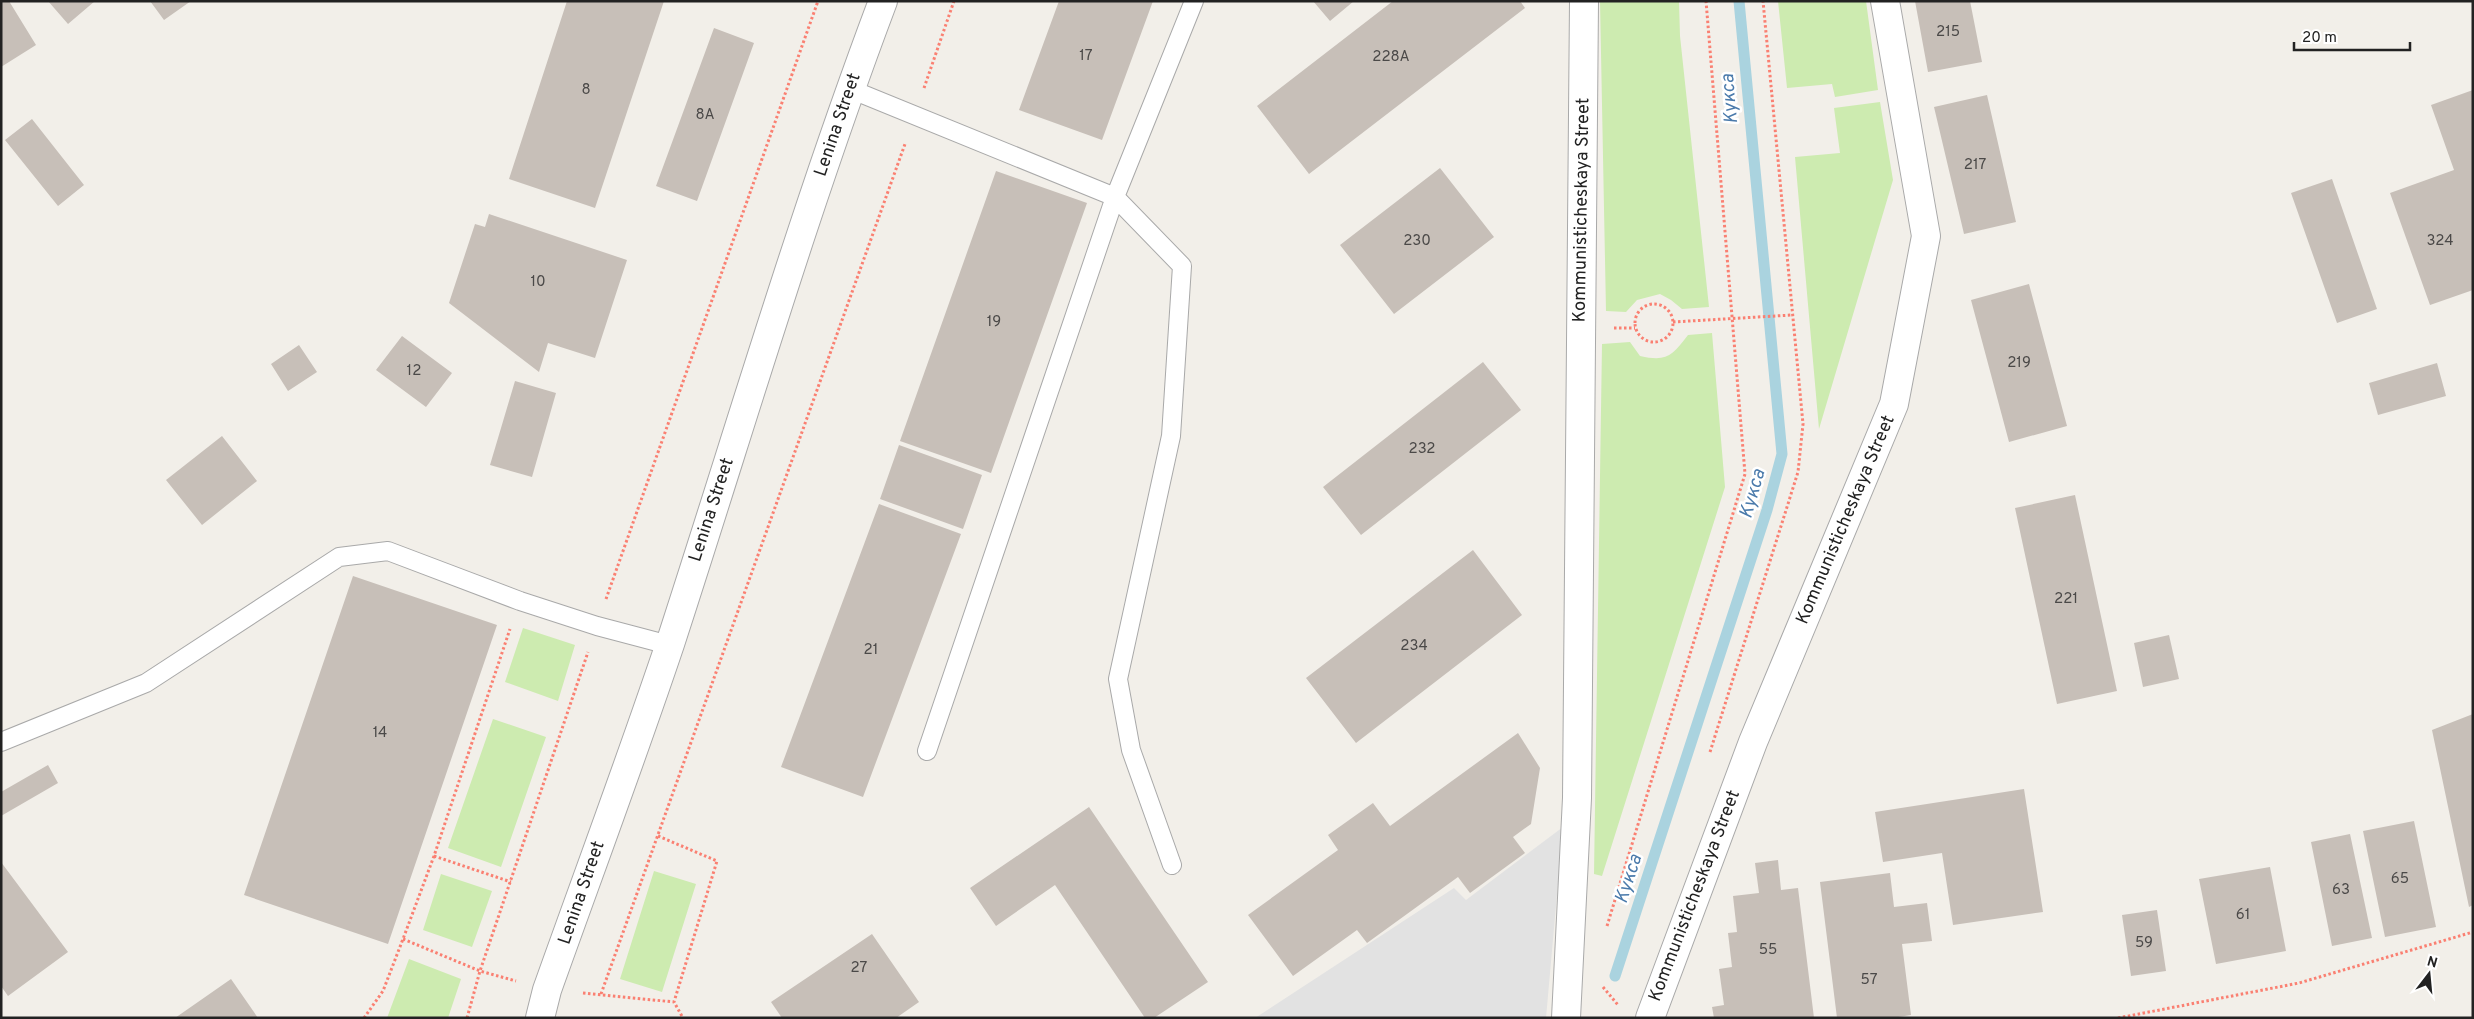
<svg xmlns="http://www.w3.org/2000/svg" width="2474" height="1019" font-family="Overpass,sans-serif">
<rect width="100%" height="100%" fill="#f2efe9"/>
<path fill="#cdebb0" d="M 1600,1 L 1679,1 L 1680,36 L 1709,307 L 1682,309 L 1671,300 L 1660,294 L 1637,300 L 1626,312 L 1606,311 Z
M 1778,1 L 1866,1 L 1878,90 L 1835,97 L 1832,84 L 1787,88 Z
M 1880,102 L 1893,180 L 1819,429 L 1795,157 L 1840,153 L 1834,108 Z
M 1712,333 L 1725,487 L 1602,876 L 1594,874 L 1602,344 L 1630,342 L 1640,356 C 1667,362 1672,356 1688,335 Z
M 523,628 L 575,645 L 558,701 L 505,682 Z
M 493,719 L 546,737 L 501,867 L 448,848 Z
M 654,871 L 696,884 L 662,992 L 620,979 Z
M 441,874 L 492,891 L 472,947 L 423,930 Z
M 409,959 L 461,979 L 448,1018 L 387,1018 Z"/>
<path fill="#e2e2e2" d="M 1563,827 L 1546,1018 L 1255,1018 L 1454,888 L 1466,900 Z"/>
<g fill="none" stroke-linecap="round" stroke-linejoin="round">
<path stroke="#aad3df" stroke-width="11" d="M 1615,976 L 1767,510 L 1782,454 L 1739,1"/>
</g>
<path fill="#c7bfb8" d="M 1,1 L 9,1 L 36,45 L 1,67 Z
M 48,1 L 95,1 L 68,24 Z
M 150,1 L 191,1 L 164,20 Z
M 567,1 L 664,1 L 595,208 L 509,179 Z
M 1059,1 L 1153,1 L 1102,140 L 1019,110 Z
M 1313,1 L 1354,1 L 1330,21 Z
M 1393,1 L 1520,1 L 1525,8 L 1309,174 L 1257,106 Z
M 1915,1 L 1970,1 L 1982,62 L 1928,72 Z
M 714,28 L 754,43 L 697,201 L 656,186 Z
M 2473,90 L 2473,290 L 2430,305 L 2390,193 L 2454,170 L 2431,105 Z
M 1987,95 L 2016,222 L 1964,234 L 1934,107 Z
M 32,119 L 84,185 L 58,206 L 5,140 Z
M 1440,168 L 1494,237 L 1394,314 L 1340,245 Z
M 996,171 L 1087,203 L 991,473 L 900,441 Z
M 2332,179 L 2377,309 L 2337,323 L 2291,193 Z
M 489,214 L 627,260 L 595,358 L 548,343 L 539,372 L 449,303 L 475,224 L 485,227 Z
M 2029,284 L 2067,426 L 2009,442 L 1971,300 Z
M 402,336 L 452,373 L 426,407 L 376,370 Z
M 299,345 L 317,372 L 288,391 L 271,364 Z
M 1483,362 L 1521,410 L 1361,535 L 1323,487 Z
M 2437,363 L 2446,396 L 2378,415 L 2369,383 Z
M 515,381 L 556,393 L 532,477 L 490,465 Z
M 222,436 L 257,481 L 202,525 L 166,480 Z
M 899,445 L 982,475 L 963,529 L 880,499 Z
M 2075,495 L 2117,691 L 2057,704 L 2015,508 Z
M 879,504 L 961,534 L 863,797 L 781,767 Z
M 1473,550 L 1522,615 L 1356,743 L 1306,678 Z
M 353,576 L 497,625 L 388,944 L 244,895 Z
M 2169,635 L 2179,679 L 2143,687 L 2134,643 Z
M 2473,714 L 2473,905 L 2469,907 L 2432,730 Z
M 1518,733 L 1540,768 L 1531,824 L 1513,837 L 1525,853 L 1470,893 L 1458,877 L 1367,943 L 1357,930 L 1293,976 L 1248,915 L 1338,850 L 1328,835 L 1373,803 L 1390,826 Z
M 48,765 L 58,783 L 1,816 L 1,792 Z
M 2024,789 L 2043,912 L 1953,925 L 1942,853 L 1883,862 L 1875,812 Z
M 1089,807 L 1208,982 L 1154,1018 L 1145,1018 L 1055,885 L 996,926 L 970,888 Z
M 2414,821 L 2436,927 L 2385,937 L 2363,831 Z
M 2350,834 L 2372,938 L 2332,946 L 2311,842 Z
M 1778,860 L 1781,890 L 1798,888 L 1814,1018 L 1714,1018 L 1712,1007 L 1724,1005 L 1719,969 L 1732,967 L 1728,933 L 1737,932 L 1733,896 L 1759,893 L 1755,863 Z
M 1,862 L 68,952 L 8,996 L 1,986 Z
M 2270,867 L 2286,951 L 2216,964 L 2199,879 Z
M 1890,873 L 1894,907 L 1927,903 L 1932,941 L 1902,944 L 1911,1015 L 1892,1018 L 1837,1018 L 1820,882 Z
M 2157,910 L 2166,971 L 2131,976 L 2122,915 Z
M 872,934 L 919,1002 L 896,1018 L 782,1018 L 771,1002 Z
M 231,979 L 258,1018 L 175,1018 Z"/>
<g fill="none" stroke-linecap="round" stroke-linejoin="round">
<defs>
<path id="service" d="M 850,89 L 1115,197 L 1182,266 L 1171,436 L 1118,679 L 1131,750 L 1172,865
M 1,742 L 146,683 L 339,557 L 388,551 L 520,601 L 597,626 L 669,645
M 927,751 L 1115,197 L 1194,1"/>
<path id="minor" d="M 1566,1018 L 1577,798 L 1584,1
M 1650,1018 L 1753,742 L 1894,404 L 1926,236 L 1885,1"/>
<path id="tertiary" d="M 540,1018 L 547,990 C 588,875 631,760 670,644 C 740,429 803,213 883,1"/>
</defs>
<use href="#service" stroke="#a9a9a9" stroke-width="20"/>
<use href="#minor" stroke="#a9a9a9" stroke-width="30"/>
<use href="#tertiary" stroke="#a9a9a9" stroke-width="30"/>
<path stroke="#fa8072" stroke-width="3" stroke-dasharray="2.5 2.5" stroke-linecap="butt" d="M 924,88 L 954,1
M1635 323a19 19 0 1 1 38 0a19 19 0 1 1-38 0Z
M 1673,322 L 1792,315
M 1614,328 L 1635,328
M 606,599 L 818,1
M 1710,752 L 1798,472 L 1803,424 L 1763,1
M 658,836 L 717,861 L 674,1002 L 683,1018
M 434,856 L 511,882
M 1607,926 L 1745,474 L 1706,1
M 403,939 L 480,971 L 516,981
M 1603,987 L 1618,1005
M 583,993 L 674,1002
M 601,994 L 905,144
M 364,1018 L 383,991 L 403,939 L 434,856 L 510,629
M 467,1018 L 480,971 L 588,652
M 2118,1018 L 2299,983 L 2473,932"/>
<use href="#service" stroke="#fff" stroke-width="18"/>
<use href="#minor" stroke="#fff" stroke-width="28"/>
<use href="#tertiary" stroke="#fff" stroke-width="28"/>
</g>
<g text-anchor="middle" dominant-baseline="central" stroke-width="5" stroke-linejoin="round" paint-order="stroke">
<g font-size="15" fill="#4b4948">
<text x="1948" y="32">215</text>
<text x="1086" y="56">17</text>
<text x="1391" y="57">228А</text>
<text x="586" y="90">8</text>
<text x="705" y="115">8А</text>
<text x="1975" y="165">217</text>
<text x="1417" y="241">230</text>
<text x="2440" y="241">324</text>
<text x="538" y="282">10</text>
<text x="994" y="322">19</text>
<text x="2019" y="363">219</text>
<text x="414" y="371">12</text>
<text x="1422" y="449">232</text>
<text x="2066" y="599">221</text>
<text x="1414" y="646">234</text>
<text x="871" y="650">21</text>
<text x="380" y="733">14</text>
<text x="2400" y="879">65</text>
<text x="2341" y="890">63</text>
<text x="2243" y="915">61</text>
<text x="2144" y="943">59</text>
<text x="1768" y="950">55</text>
<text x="859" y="968">27</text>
<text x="1869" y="980">57</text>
</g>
<g font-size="18" fill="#222" stroke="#fff">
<text transform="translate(838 125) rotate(-71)">Lenina Street</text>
<text transform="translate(1582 210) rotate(-89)">Kommunisticheskaya Street</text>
<text transform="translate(712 510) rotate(-72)">Lenina Street</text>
<text transform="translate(1846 520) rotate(-67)">Kommunisticheskaya Street</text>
<text transform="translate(582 893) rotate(-71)">Lenina Street</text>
<text transform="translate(1695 896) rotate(-69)">Kommunisticheskaya Street</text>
</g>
<g font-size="19" font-style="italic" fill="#4a7aab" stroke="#fff">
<text transform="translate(1730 99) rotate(-95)">Кукса</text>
<text transform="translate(1753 494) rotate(-74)">Кукса</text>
<text transform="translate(1629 879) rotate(-72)">Кукса</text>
</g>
</g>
<rect width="2474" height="1019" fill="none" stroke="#222222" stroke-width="5"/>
<g transform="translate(2429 974) rotate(16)" stroke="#ffffff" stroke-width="4" paint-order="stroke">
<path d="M0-4L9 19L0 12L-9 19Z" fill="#222222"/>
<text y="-8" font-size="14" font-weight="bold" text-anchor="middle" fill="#222222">N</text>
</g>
<path d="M2294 42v8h116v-8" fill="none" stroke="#222222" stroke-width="2.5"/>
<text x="2302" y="42" font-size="15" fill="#222222" stroke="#ffffff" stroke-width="4" paint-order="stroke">20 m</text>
</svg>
